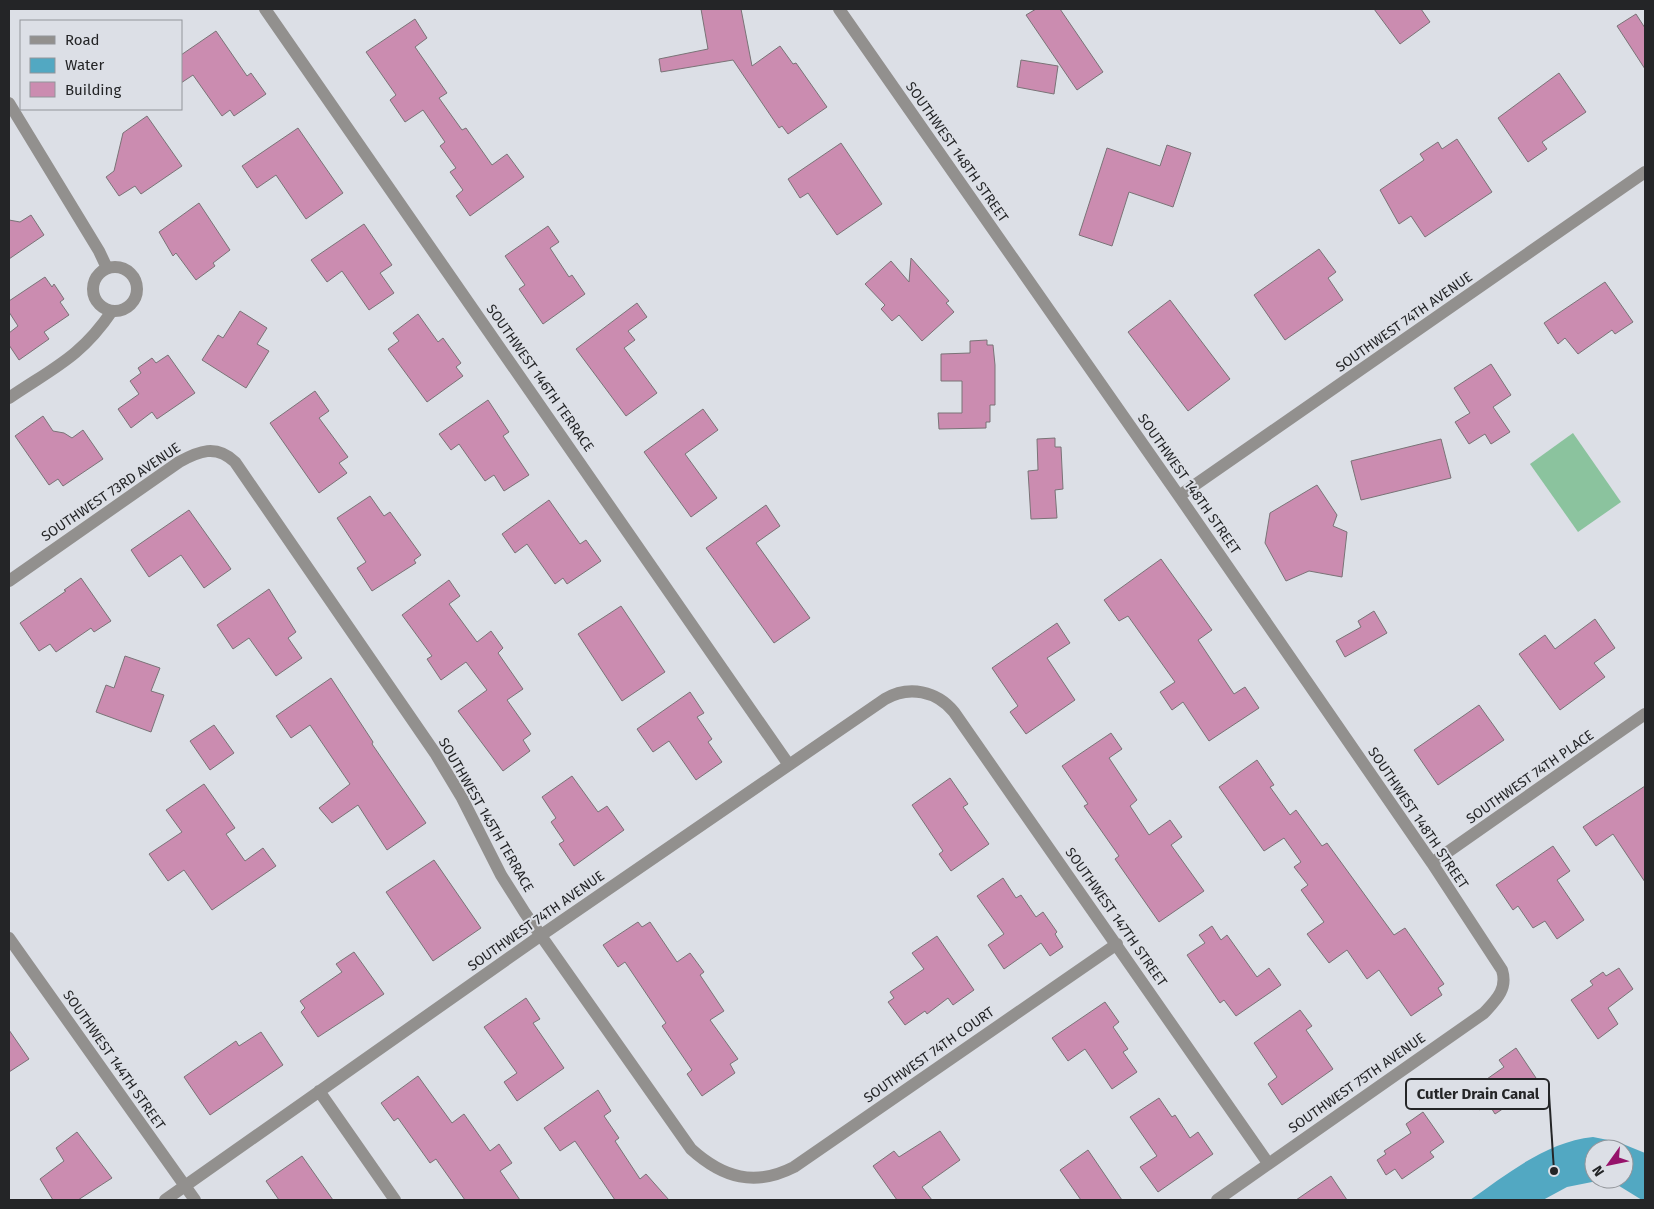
<svg xmlns="http://www.w3.org/2000/svg" width="1654" height="1209" font-family="'Fira Sans',sans-serif">
<rect width="100%" height="100%" fill="#dcdfe6"/>
<path fill="#8bc39e" d="M 1573,433 L 1621,502 L 1578,532 L 1530,464 Z"/>
<path fill="#52a8c2" fill-rule="evenodd" d="M 1593,1137 L 1618,1142 L 1645,1153 L 1645,1200 L 1642,1200 L 1616,1184 L 1592,1182 L 1567,1187 L 1543,1200 L 1470,1200 C 1507,1174 1546,1142 1593,1137 ZM 1594,1149 L 1624,1149 L 1624,1179 L 1594,1179 Z"/>
<path fill="#cb8cb0" stroke="#7a7377" d="M 701,9 L 741,9 L 752,66 L 780,46 L 793,64 L 796,63 L 827,107 L 788,134 L 782,126 L 779,128 L 733,60 L 661,72 L 659,59 L 708,49 Z
M 1036,9 L 1060,9 L 1103,72 L 1077,90 L 1026,15 Z
M 1374,9 L 1421,9 L 1430,22 L 1400,44 Z
M 1636,14 L 1645,28 L 1645,69 L 1617,26 Z
M 415,19 L 427,38 L 415,47 L 447,93 L 439,98 L 462,130 L 466,128 L 492,165 L 507,154 L 524,177 L 470,216 L 456,196 L 463,190 L 450,172 L 456,168 L 440,146 L 445,142 L 423,110 L 405,122 L 390,100 L 396,95 L 366,52 Z
M 216,31 L 247,76 L 251,73 L 266,94 L 234,116 L 230,110 L 222,116 L 193,75 L 181,83 L 181,55 Z
M 1021,60 L 1058,66 L 1054,94 L 1017,87 Z
M 1559,73 L 1586,112 L 1542,142 L 1547,149 L 1528,162 L 1498,118 Z
M 147,116 L 182,166 L 141,194 L 135,186 L 119,196 L 106,177 L 114,171 L 123,133 Z
M 298,128 L 343,193 L 306,219 L 276,175 L 257,188 L 242,166 Z
M 1457,139 L 1492,192 L 1425,237 L 1411,216 L 1399,224 L 1380,190 L 1424,160 L 1420,154 L 1438,142 L 1442,149 Z
M 841,143 L 882,204 L 837,235 L 808,193 L 800,198 L 788,179 Z
M 1167,145 L 1191,153 L 1173,207 L 1129,192 L 1112,246 L 1079,235 L 1107,148 L 1160,166 Z
M 199,203 L 230,250 L 213,263 L 215,266 L 196,280 L 176,253 L 173,256 L 159,232 Z
M 31,215 L 44,235 L 9,259 L 9,220 L 20,222 Z
M 364,224 L 392,265 L 380,273 L 394,293 L 369,310 L 342,271 L 327,282 L 311,260 Z
M 548,226 L 559,242 L 550,248 L 569,277 L 572,275 L 585,294 L 543,324 L 519,289 L 525,285 L 505,256 Z
M 1319,249 L 1336,272 L 1328,278 L 1343,300 L 1285,340 L 1254,295 Z
M 911,258 L 949,301 L 946,303 L 954,312 L 922,341 L 899,315 L 892,321 L 881,309 L 885,305 L 865,284 L 891,261 L 909,282 Z
M 45,277 L 52,287 L 54,284 L 64,299 L 60,302 L 69,315 L 44,332 L 49,339 L 19,360 L 9,345 L 9,333 L 18,326 L 9,312 L 9,301 Z
M 1605,282 L 1633,322 L 1615,334 L 1612,330 L 1578,354 L 1565,338 L 1558,344 L 1544,323 Z
M 1170,300 L 1230,379 L 1188,411 L 1128,332 Z
M 637,303 L 647,317 L 628,331 L 635,340 L 624,348 L 657,393 L 626,416 L 576,349 Z
M 240,311 L 267,328 L 257,344 L 269,351 L 246,388 L 202,360 L 218,335 L 223,338 Z
M 418,314 L 438,342 L 443,338 L 461,363 L 456,367 L 463,376 L 427,402 L 388,349 L 399,341 L 393,333 Z
M 987,340 L 987,345 L 993,345 L 995,365 L 995,405 L 990,405 L 990,422 L 986,422 L 986,428 L 939,429 L 938,413 L 962,413 L 962,381 L 941,381 L 941,354 L 970,353 L 970,341 Z
M 168,355 L 195,393 L 157,419 L 152,412 L 131,428 L 118,409 L 139,394 L 130,381 L 141,373 L 138,368 L 152,358 L 156,363 Z
M 1491,364 L 1511,395 L 1493,407 L 1510,432 L 1491,444 L 1485,434 L 1469,444 L 1455,422 L 1470,413 L 1454,388 Z
M 315,391 L 329,411 L 319,418 L 348,457 L 339,463 L 347,473 L 319,493 L 270,423 Z
M 488,400 L 509,432 L 503,436 L 529,475 L 504,491 L 494,475 L 485,481 L 459,444 L 451,450 L 439,434 Z
M 703,409 L 718,430 L 685,454 L 717,498 L 691,517 L 644,452 Z
M 43,416 L 53,431 L 64,433 L 72,438 L 83,430 L 103,459 L 63,486 L 58,479 L 49,485 L 15,436 Z
M 1055,438 L 1055,447 L 1061,447 L 1063,489 L 1055,490 L 1057,518 L 1031,519 L 1028,471 L 1038,470 L 1037,439 Z
M 1441,439 L 1451,478 L 1361,500 L 1351,461 Z
M 1317,485 L 1337,515 L 1333,526 L 1347,532 L 1342,577 L 1309,571 L 1286,581 L 1265,543 L 1270,513 Z
M 370,496 L 384,516 L 390,512 L 421,555 L 414,560 L 416,563 L 372,591 L 357,568 L 366,562 L 337,518 Z
M 549,500 L 580,544 L 586,540 L 601,561 L 567,584 L 563,578 L 555,584 L 527,544 L 515,553 L 502,534 Z
M 766,505 L 780,526 L 756,543 L 810,618 L 774,643 L 706,548 Z
M 189,510 L 231,569 L 204,588 L 181,555 L 149,577 L 131,550 Z
M 1161,559 L 1212,630 L 1198,640 L 1234,694 L 1245,687 L 1259,708 L 1209,741 L 1183,702 L 1172,710 L 1160,692 L 1175,682 L 1128,616 L 1119,621 L 1104,600 Z
M 81,578 L 111,621 L 94,632 L 91,628 L 56,652 L 50,644 L 39,651 L 20,623 L 66,591 L 64,590 Z
M 449,580 L 460,596 L 449,604 L 477,642 L 491,631 L 503,648 L 498,653 L 523,689 L 507,700 L 531,734 L 523,740 L 530,751 L 503,771 L 458,711 L 487,690 L 466,662 L 441,680 L 427,659 L 432,656 L 402,615 Z
M 269,589 L 296,632 L 288,638 L 302,658 L 276,676 L 249,638 L 233,649 L 217,625 Z
M 621,606 L 665,672 L 622,701 L 578,634 Z
M 1374,611 L 1387,633 L 1345,657 L 1336,641 L 1361,627 L 1358,621 Z
M 1595,619 L 1615,648 L 1594,663 L 1605,677 L 1560,710 L 1519,654 L 1545,635 L 1555,649 Z
M 1057,623 L 1070,643 L 1047,658 L 1075,700 L 1026,734 L 1010,712 L 1018,706 L 992,668 Z
M 125,656 L 160,668 L 151,691 L 164,695 L 151,732 L 96,712 L 106,685 L 114,688 Z
M 331,678 L 373,742 L 372,744 L 426,823 L 387,850 L 358,805 L 332,823 L 319,808 L 350,784 L 310,725 L 291,738 L 276,716 Z
M 690,692 L 704,713 L 697,717 L 712,739 L 708,742 L 722,762 L 696,780 L 669,741 L 653,752 L 637,729 Z
M 1479,705 L 1504,740 L 1438,785 L 1414,750 Z
M 214,725 L 234,753 L 210,770 L 190,741 Z
M 1111,733 L 1122,749 L 1109,758 L 1137,800 L 1130,806 L 1149,835 L 1170,820 L 1182,837 L 1171,845 L 1204,891 L 1159,922 L 1115,859 L 1119,856 L 1084,806 L 1088,804 L 1062,766 Z
M 1257,760 L 1274,785 L 1270,787 L 1290,815 L 1296,810 L 1322,846 L 1327,843 L 1394,935 L 1405,928 L 1444,984 L 1438,988 L 1442,995 L 1411,1016 L 1379,970 L 1367,979 L 1347,950 L 1329,963 L 1307,934 L 1324,922 L 1301,890 L 1308,885 L 1294,867 L 1301,862 L 1284,838 L 1264,851 L 1219,787 Z
M 572,776 L 598,812 L 607,806 L 624,830 L 574,866 L 559,844 L 564,841 L 551,822 L 556,818 L 542,797 Z
M 950,778 L 968,804 L 963,807 L 989,844 L 951,871 L 939,854 L 943,851 L 912,805 Z
M 204,784 L 235,828 L 226,834 L 245,861 L 263,848 L 276,866 L 212,910 L 184,870 L 168,881 L 149,854 L 182,832 L 166,810 Z
M 1645,786 L 1645,882 L 1613,834 L 1596,846 L 1583,827 Z
M 1553,846 L 1570,871 L 1557,880 L 1584,920 L 1557,939 L 1545,921 L 1533,928 L 1518,906 L 1513,910 L 1496,885 Z
M 434,860 L 481,928 L 433,961 L 386,892 Z
M 1003,878 L 1016,898 L 1021,895 L 1036,917 L 1043,912 L 1057,932 L 1055,934 L 1063,947 L 1050,956 L 1041,943 L 1004,969 L 988,945 L 1004,934 L 977,896 Z
M 638,922 L 642,927 L 650,922 L 677,962 L 690,953 L 704,972 L 700,975 L 724,1011 L 710,1020 L 738,1059 L 730,1064 L 735,1073 L 702,1096 L 687,1074 L 692,1070 L 662,1026 L 666,1023 L 625,962 L 618,967 L 603,945 Z
M 1212,926 L 1221,940 L 1227,935 L 1257,977 L 1269,968 L 1281,985 L 1236,1016 L 1224,1000 L 1220,1003 L 1187,955 L 1205,943 L 1199,935 Z
M 937,936 L 974,990 L 953,1005 L 948,998 L 927,1014 L 925,1011 L 905,1025 L 888,1002 L 894,998 L 890,992 L 924,969 L 912,953 Z
M 354,952 L 384,994 L 318,1037 L 301,1012 L 305,1008 L 300,1001 L 342,972 L 336,964 Z
M 1619,968 L 1633,989 L 1608,1008 L 1618,1024 L 1598,1039 L 1571,1000 L 1593,985 L 1590,981 L 1603,972 L 1606,976 Z
M 526,998 L 540,1019 L 533,1023 L 564,1068 L 517,1101 L 504,1082 L 517,1073 L 484,1027 Z
M 1105,1002 L 1119,1022 L 1113,1027 L 1128,1049 L 1123,1052 L 1137,1072 L 1112,1089 L 1085,1049 L 1068,1061 L 1052,1038 Z
M 1300,1010 L 1312,1026 L 1306,1030 L 1333,1069 L 1282,1105 L 1268,1084 L 1277,1077 L 1254,1043 Z
M 9,1030 L 29,1059 L 9,1072 Z
M 261,1032 L 283,1065 L 210,1115 L 184,1077 L 236,1041 L 239,1046 Z
M 1516,1048 L 1536,1078 L 1523,1087 L 1527,1093 L 1495,1114 L 1488,1103 L 1479,1110 L 1469,1095 L 1479,1089 L 1477,1086 L 1504,1067 L 1499,1060 Z
M 418,1076 L 452,1123 L 464,1114 L 490,1151 L 499,1144 L 512,1163 L 500,1171 L 520,1200 L 465,1200 L 436,1159 L 430,1163 L 398,1118 L 394,1121 L 381,1103 Z
M 598,1090 L 611,1111 L 604,1116 L 619,1138 L 615,1141 L 640,1179 L 646,1174 L 669,1200 L 615,1200 L 575,1141 L 560,1151 L 544,1128 Z
M 1159,1098 L 1172,1117 L 1175,1115 L 1190,1138 L 1198,1132 L 1213,1154 L 1158,1192 L 1140,1167 L 1157,1156 L 1130,1117 Z
M 1423,1112 L 1444,1142 L 1430,1152 L 1434,1157 L 1402,1179 L 1395,1169 L 1386,1175 L 1377,1160 L 1386,1154 L 1384,1151 L 1411,1133 L 1406,1124 Z
M 940,1131 L 960,1160 L 922,1187 L 932,1200 L 897,1200 L 873,1166 L 894,1151 L 899,1157 Z
M 77,1132 L 112,1178 L 78,1200 L 53,1200 L 40,1179 L 64,1161 L 56,1148 Z
M 1088,1150 L 1122,1200 L 1081,1200 L 1060,1170 Z
M 302,1156 L 333,1200 L 279,1200 L 266,1181 Z
M 1331,1176 L 1347,1200 L 1296,1200 Z"/>
<g fill="none" stroke-linecap="round" stroke-linejoin="round">
<path stroke="#92908e" stroke-width="12" d="M 265,9 L 789,765
M 839,9 L 1179,496 L 1432,863 L 1502,970 C 1508,989 1496,1000 1484,1013 L 1217,1200
M 9,103 L 99,251 L 107,268
M93 289a22 22 0 1 1 44 0a22 22 0 1 1-44 0Z
M 9,398 C 53,368 81,357 112,311
M 1179,496 L 1645,172
M 9,581 L 179,462 C 199,451 216,444 235,462 L 435,753 L 462,798 L 501,875 L 525,913 L 691,1149 C 723,1178 755,1187 794,1167 L 1117,944
M 1432,863 L 1645,714
M 9,938 L 195,1200
M 319,1091 L 395,1200
M 165,1200 L 540,936 L 885,699 C 909,685 937,691 954,712 L 1268,1163"/>
</g>
<g text-anchor="middle" dominant-baseline="central" stroke-width="4" stroke-linejoin="round" paint-order="stroke">
<g font-size="14" fill="#242527" stroke="#dcdfe6">
<text transform="translate(957 152) rotate(55)">SOUTHWEST 148TH STREET</text>
<text transform="translate(1404 322) rotate(-35)">SOUTHWEST 74TH AVENUE</text>
<text transform="translate(540 378) rotate(55)">SOUTHWEST 146TH TERRACE</text>
<text transform="translate(1189 484) rotate(55)">SOUTHWEST 148TH STREET</text>
<text transform="translate(111 492) rotate(-34)">SOUTHWEST 73RD AVENUE</text>
<text transform="translate(1530 777) rotate(-35)">SOUTHWEST 74TH PLACE</text>
<text transform="translate(486 815) rotate(60)">SOUTHWEST 145TH TERRACE</text>
<text transform="translate(1418 818) rotate(56)">SOUTHWEST 148TH STREET</text>
<text transform="translate(1116 917) rotate(55)">SOUTHWEST 147TH STREET</text>
<text transform="translate(536 921) rotate(-35)">SOUTHWEST 74TH AVENUE</text>
<text transform="translate(929 1055) rotate(-35)">SOUTHWEST 74TH COURT</text>
<text transform="translate(114 1060) rotate(55)">SOUTHWEST 144TH STREET</text>
<text transform="translate(1357 1083) rotate(-35)">SOUTHWEST 75TH AVENUE</text>
</g>
</g>
<path fill="none" stroke="#242527" stroke-width="2" d="M1554 1171L1549 1094"/>
<circle fill="#242527" stroke="#dcdfe6" stroke-width="2" cx="1554" cy="1171" r="5"/>
<rect fill="#dcdfe6" stroke="#242527" stroke-width="2" x="1406" y="1079" width="143" height="30" rx="5"/>
<g font-size="15" text-anchor="middle" font-weight="bold" fill="#242527">
<text x="1478" y="1099">Cutler Drain Canal</text>
</g>
<rect width="1654" height="1209" fill="none" stroke="#242527" stroke-width="20"/>
<rect x="20" y="20" width="162" height="90" fill="#dcdfe6" stroke="#92959a"/>
<rect x="30" y="36" width="25" height="8" fill="#92908e" stroke="#92959a"/>
<text x="65" y="45" font-size="15" fill="#242527">Road</text>
<rect x="30" y="58" width="25" height="15" fill="#52a8c2" stroke="#92959a"/>
<text x="65" y="70" font-size="15" fill="#242527">Water</text>
<rect x="30" y="82" width="25" height="15" fill="#cb8cb0" stroke="#92959a"/>
<text x="65" y="95" font-size="15" fill="#242527">Building</text>
<g transform="translate(1609 1164) rotate(237)"><circle r="24" fill="#dcdfe6" stroke="#92959a"/>
<path d="M0-4L9 19L0 12L-9 19Z" fill="#96136b"/>
<text y="-8" font-size="14" font-weight="bold" text-anchor="middle" fill="#242527">N</text>
</g>
</svg>
